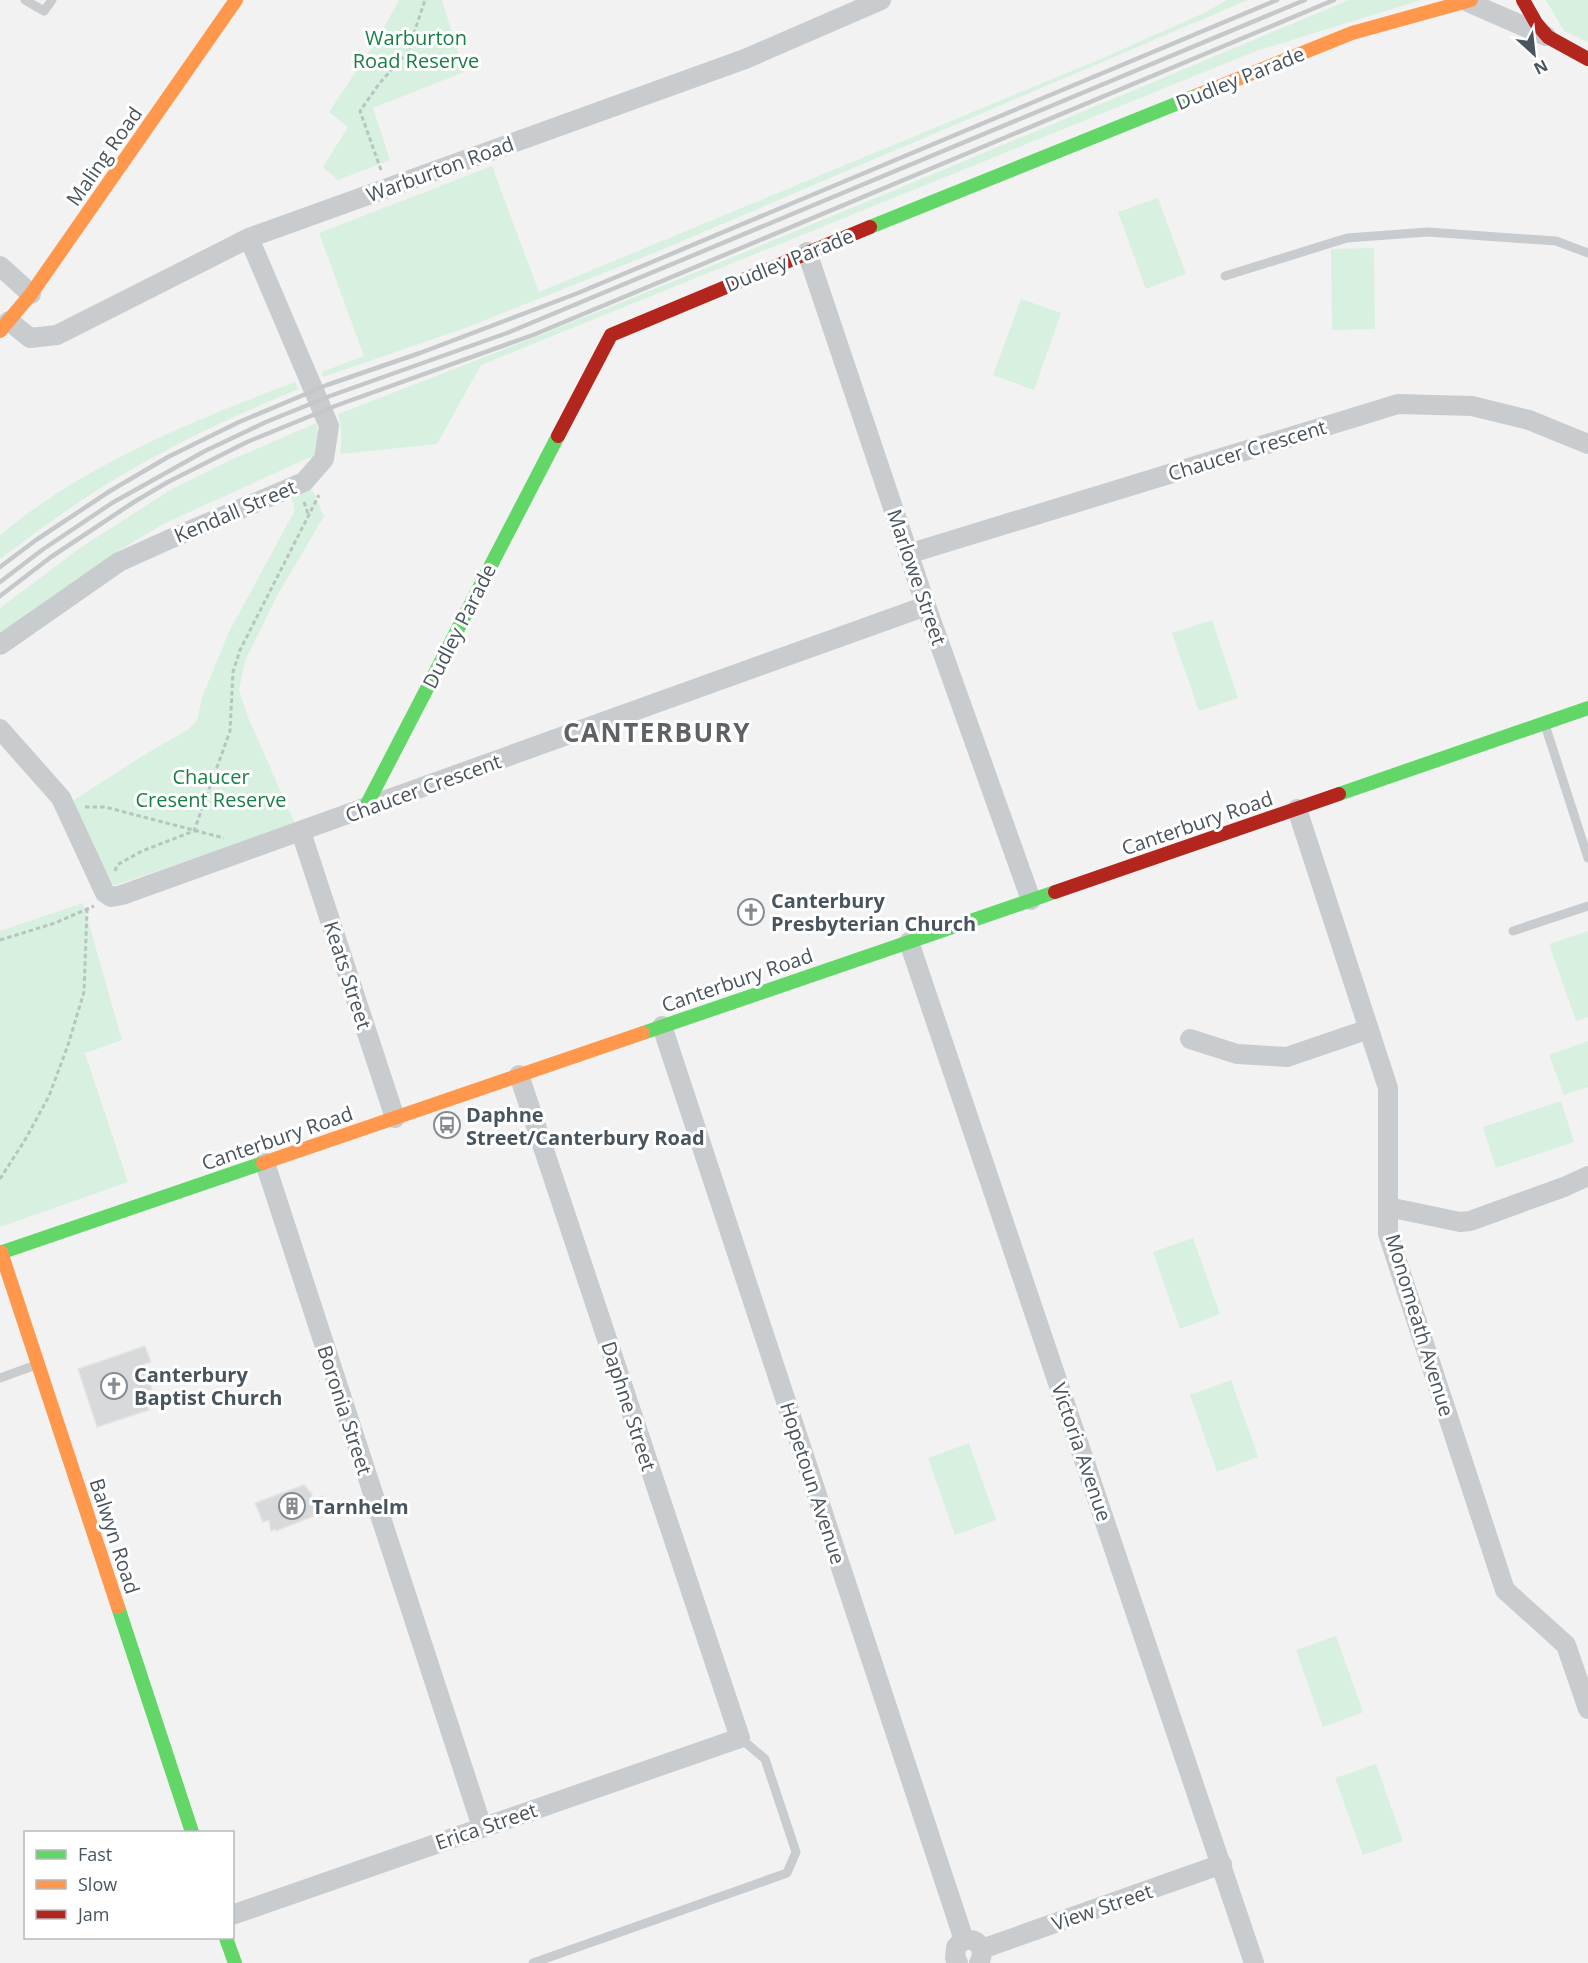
<svg xmlns="http://www.w3.org/2000/svg" width="1588" height="1963" font-family="'Open Sans',sans-serif">
<rect width="100%" height="100%" fill="#f2f2f2"/>
<path fill="#d7f0df" d="M 399,0 L 442,0 L 464,72 L 373,108 L 390,160 L 338,180 L 323,167 L 348,127 L 329,112 L 377,40 Z
M 1227,0 L 1248,0 L 654,253 L 468,327 L 323,377 L 322,372 L 364,356 L 319,233 L 492,166 L 539,292 L 1103,58 L 1206,12 Z
M 1349,0 L 1421,0 L 1256,51 L 481,365 L 437,444 L 340,454 C 342,440 342,428 338,414 C 678,284 1013,140 1349,0 Z
M 1546,0 L 1588,0 L 1588,42 L 1564,31 Z
M 1158,198 L 1186,274 L 1146,289 L 1118,212 Z
M 1374,248 L 1375,329 L 1332,330 L 1331,249 Z
M 1021,299 L 1061,313 L 1034,390 L 993,375 Z
M 295,382 L 298,389 C 236,415 175,443 117,478 C 76,502 38,531 0,559 L 0,535 C 85,464 192,421 295,382 Z
M 316,423 L 319,435 L 316,457 L 308,458 L 161,525 L 117,552 L 0,637 L 0,608 L 80,548 L 172,489 L 231,460 Z
M 312,489 L 324,516 L 277,596 L 245,661 L 239,690 L 248,717 L 295,824 L 116,885 L 109,884 L 71,802 L 144,755 L 189,729 L 197,720 L 203,695 L 229,632 L 295,510 L 292,499 Z
M 1212,620 L 1238,698 L 1199,711 L 1172,633 Z
M 83,903 L 122,1040 L 85,1053 L 128,1182 L 0,1227 L 0,931 Z
M 1588,931 L 1588,1017 L 1576,1021 L 1549,944 Z
M 1588,1041 L 1588,1087 L 1564,1095 L 1549,1055 Z
M 1561,1101 L 1574,1142 L 1496,1168 L 1483,1127 Z
M 1193,1238 L 1220,1314 L 1180,1329 L 1153,1252 Z
M 1231,1380 L 1258,1457 L 1217,1472 L 1190,1395 Z
M 969,1443 L 996,1520 L 955,1535 L 928,1458 Z
M 1336,1636 L 1363,1712 L 1323,1727 L 1296,1650 Z
M 1376,1764 L 1403,1841 L 1363,1855 L 1335,1778 Z"/>
<path fill="#d8d9da" stroke="#e3e4e5" stroke-width="1.5" d="M 145,1346 L 151,1362 L 144,1364 L 152,1389 L 142,1392 L 149,1410 L 97,1427 L 78,1369 Z
M 304,1485 L 312,1494 L 311,1500 L 323,1496 L 329,1510 L 276,1531 L 275,1529 L 271,1531 L 269,1520 L 263,1522 L 255,1503 Z"/>
<g fill="none" stroke-linecap="round" stroke-linejoin="round">
<path stroke="#b8c4c0" stroke-width="3" stroke-dasharray="4.5 3" stroke-linecap="butt" d="M 381,170 L 360,111 L 379,84 L 408,51 L 425,0
M 304,502 L 308,514
M 85,807 L 105,807 L 224,838
M 115,871 L 117,865 L 142,851 L 194,831 L 230,731 L 233,672 L 240,650 L 319,495
M 0,940 L 55,923 L 94,906
M 0,1179 L 25,1140 L 49,1096 L 68,1045 L 84,992 L 87,910"/>
<path stroke="#c9ccce" stroke-width="9" d="M 25,0 L 44,11 L 52,0
M 1225,276 L 1347,238 L 1428,232 L 1556,241 L 1588,253
M 1546,728 L 1588,858
M 1513,931 L 1588,906
M 0,1378 L 33,1366
M 533,1963 L 787,1873 L 796,1852 L 765,1759 L 740,1738"/>
<path stroke="#c9ccce" stroke-width="20" d="M 1468,2 L 1546,36
M 807,252 L 926,606 L 1031,900
M 0,266 L 31,294
M 9,321 L 30,338 L 57,335 L 249,238 L 745,59 L 881,0
M 908,554 L 1398,404 L 1472,406 L 1529,420 L 1588,444
M 0,645 L 119,562 L 170,539 L 304,482 L 324,459 L 329,426 L 249,238
M 0,729 L 61,798 L 105,893 L 111,897 L 122,895 L 926,606
M 1297,809 L 1388,1088 L 1388,1234 L 1505,1590 L 1566,1645 L 1588,1709
M 301,832 L 395,1118
M 909,942 L 1254,1963
M 662,1026 L 964,1940
M 1190,1039 L 1237,1054 L 1287,1057 L 1369,1029
M 265,1163 L 482,1827
M 1388,1207 L 1460,1222 L 1470,1221 L 1564,1187 L 1588,1176
M 232,1915 L 740,1738 L 519,1075
M 982,1949 L 1222,1864
M 958,1963 L 955,1958 L 956,1947 C 970,1931 989,1945 979,1963"/>
<path stroke="#63d668" stroke-width="14" d="M 870,227 L 1198,95
M 1339,794 L 1588,708
M 365,808 L 558,436
M 643,1033 L 1055,892
M 0,1253 L 263,1163
M 118,1607 L 192,1832
M 226,1938 L 235,1963"/>
<path stroke="#ff974d" stroke-width="14" d="M 1198,95 L 1352,33 L 1471,0
M 0,331 L 31,294 L 236,0
M 263,1163 L 643,1033
M 1,1252 L 118,1607"/>
<path stroke="#b3261e" stroke-width="14" d="M 1523,0 L 1536,23 L 1548,37 L 1588,59
M 558,436 L 611,335 L 870,227
M 1055,892 L 1339,794"/>
<path stroke="#c5c8c9" stroke-width="4.5" d="M 0,567 L 36,540 L 110,491 L 168,457 L 239,422 L 327,385 L 420,353 L 578,293 L 1277,0
M 0,582 L 42,550 L 112,503 L 205,451 L 266,422 L 330,396 L 507,333 L 1305,0
M 0,596 L 51,557 L 134,502 L 168,482 L 247,442 L 335,406 L 533,335 L 1334,0"/>
</g>
<defs>
<symbol id="church-ring" viewBox="-11 -11 22 22"><circle r="9.5" fill="#fff" stroke="#848c92" stroke-width="1.5"/><path d="M-1.2-6h2.4v3.5h3.3v2.4h-3.3V6h-2.4V-.1h-3.3v-2.4h3.3Z" fill="#848c92"/></symbol>
<symbol id="bus-ring" viewBox="-11 -11 22 22"><circle r="9.5" fill="#fff" stroke="#848c92" stroke-width="1.5"/><path d="M-5-6H5V4H4V6H2V4H-2V6H-4V4H-5ZM-3.5-4V0h7V-4ZM-3.5 1.2v1.5H-2V1.2ZM2 1.2v1.5H3.5V1.2Z" fill="#848c92"/></symbol>
<symbol id="building-ring" viewBox="-11 -11 22 22"><circle r="9.5" fill="#fff" stroke="#848c92" stroke-width="1.5"/><path d="M-4-6H4V6H1V3H-1V6H-4ZM-2.5-4.3h1.7v1.8h-1.7ZM.8-4.3h1.7v1.8H.8ZM-2.5-1h1.7V.8h-1.7ZM.8-1h1.7V.8H.8Z" fill="#848c92"/></symbol>
</defs>
<g fill-rule="evenodd">
<use href="#church-ring" x="736" y="897" width="30" height="30"/>
<use href="#bus-ring" x="432" y="1110" width="30" height="30"/>
<use href="#church-ring" x="99" y="1371" width="30" height="30"/>
<use href="#building-ring" x="277" y="1491" width="30" height="30"/>
</g>
<g text-anchor="middle" dominant-baseline="central" stroke-width="6" stroke-linejoin="round" paint-order="stroke">
<g font-size="20" fill="#1a7f46" stroke="#fff">
<text x="416" y="37">Warburton<tspan x="416" dy="23">Road Reserve</tspan></text>
<text x="211" y="776">Chaucer<tspan x="211" dy="23">Cresent Reserve</tspan></text>
</g>
<g font-size="20" fill="#49555e" stroke="#fff">
<text transform="translate(1240 78) rotate(-22)">Dudley Parade</text>
<text transform="translate(104 156) rotate(-55)">Maling Road</text>
<text transform="translate(440 169) rotate(-20)">Warburton Road</text>
<text transform="translate(789 260) rotate(-22)">Dudley Parade</text>
<text transform="translate(1247 450) rotate(-17)">Chaucer Crescent</text>
<text transform="translate(235 511) rotate(-23)">Kendall Street</text>
<text transform="translate(917 577) rotate(71)">Marlowe Street</text>
<text transform="translate(459 626) rotate(-63)">Dudley Parade</text>
<text transform="translate(423 788) rotate(-20)">Chaucer Crescent</text>
<text transform="translate(1197 823) rotate(-19)">Canterbury Road</text>
<text transform="translate(348 975) rotate(72)">Keats Street</text>
<text transform="translate(737 980) rotate(-19)">Canterbury Road</text>
<text transform="translate(277 1138) rotate(-19)">Canterbury Road</text>
<text transform="translate(1420 1325) rotate(73)">Monomeath Avenue</text>
<text transform="translate(629 1406) rotate(72)">Daphne Street</text>
<text transform="translate(345 1410) rotate(72)">Boronia Street</text>
<text transform="translate(1082 1452) rotate(71)">Victoria Avenue</text>
<text transform="translate(813 1483) rotate(72)">Hopetoun Avenue</text>
<text transform="translate(115 1536) rotate(72)">Balwyn Road</text>
<text transform="translate(486 1826) rotate(-19)">Erica Street</text>
<text transform="translate(1102 1907) rotate(-19)">View Street</text>
</g>
<g font-size="20" font-weight="bold" fill="#49555e" stroke="#fff" text-anchor="start">
<text x="771" y="900">Canterbury<tspan x="771" dy="23">Presbyterian Church</tspan></text>
<text x="466" y="1114">Daphne<tspan x="466" dy="23">Street/Canterbury Road</tspan></text>
<text x="134" y="1374">Canterbury<tspan x="134" dy="23">Baptist Church</tspan></text>
<text x="312" y="1506">Tarnhelm</text>
</g>
<g font-size="26" font-weight="bold" letter-spacing="1.5" fill="#5d6266" stroke="#fff">
<text x="657" y="732">CANTERBURY</text>
</g>
</g>
<rect x="24" y="1831" width="210" height="108" fill="#ffffff" stroke="#b6bbbf" stroke-width="1.5"/>
<rect x="36" y="1850" width="30" height="9" fill="#63d668" stroke="#b6bbbf" stroke-width="1.5"/>
<text x="78" y="1861" font-size="18" fill="#49555e">Fast</text>
<rect x="36" y="1880" width="30" height="9" fill="#ff974d" stroke="#b6bbbf" stroke-width="1.5"/>
<text x="78" y="1891" font-size="18" fill="#49555e">Slow</text>
<rect x="36" y="1910" width="30" height="9" fill="#b3261e" stroke="#b6bbbf" stroke-width="1.5"/>
<text x="78" y="1921" font-size="18" fill="#49555e">Jam</text>
<g transform="translate(1534 54) rotate(153)" stroke="#ffffff" stroke-width="4.5" paint-order="stroke">
<path d="M0-4.5L10 22L0 15L-10 22Z" fill="#49555e"/>
<text y="-9" font-size="16" font-weight="bold" text-anchor="middle" fill="#49555e">N</text>
</g>
</svg>
